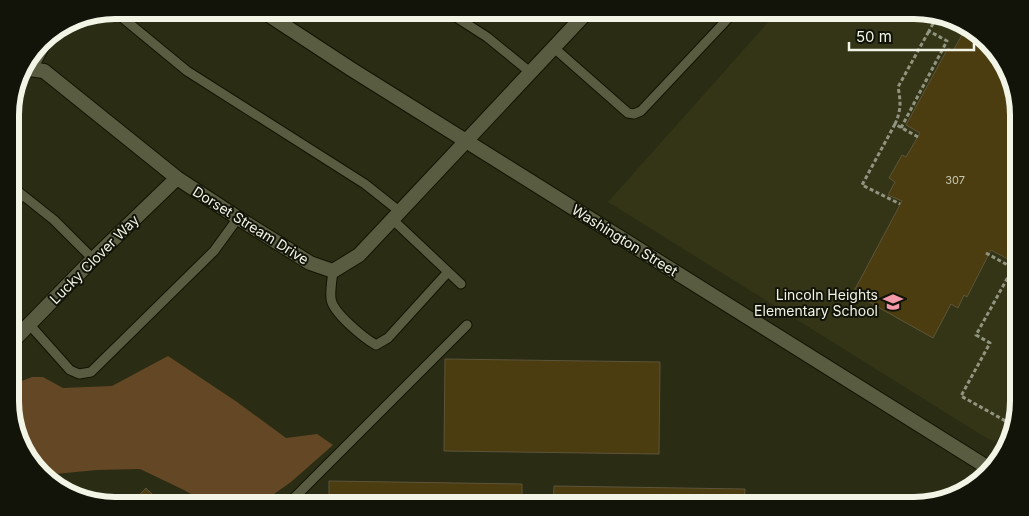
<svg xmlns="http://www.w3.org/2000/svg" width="1029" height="516" font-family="Inter,sans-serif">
<rect width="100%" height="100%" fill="#2a2c14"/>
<path fill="#333516" d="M 779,10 L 915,10 L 960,21 L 998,51 L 1018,101 L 1019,402 L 1001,435 L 995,441 L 988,439 L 608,202 Z"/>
<path fill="#644826" d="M 168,356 L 237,402 L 286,438 L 317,434 L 333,445 L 291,482 L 257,506 L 211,506 L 184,490 L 140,469 L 97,470 L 44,475 L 31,465 L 11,415 L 11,385 L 32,377 L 43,377 L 63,388 L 112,386 Z"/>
<path fill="#4b3d10" stroke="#5d543b" d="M 967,26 L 998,51 L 1018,101 L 1019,239 L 1008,259 L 991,250 L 967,297 L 964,295 L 958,308 L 951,304 L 933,338 L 853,293 L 902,201 L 888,195 L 895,182 L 889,178 L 902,155 L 906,157 L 920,133 L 906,125 L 948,48 L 953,51 Z
M 445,359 L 660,362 L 659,454 L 444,451 Z
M 329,481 L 522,484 L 522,506 L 329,506 Z
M 554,486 L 745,489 L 744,506 L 553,506 Z
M 146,488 L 164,506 L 129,506 Z"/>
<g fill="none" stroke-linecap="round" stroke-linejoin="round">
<defs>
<path id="service" d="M 113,10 L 187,71 L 365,184 L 399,211
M 445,10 L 487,37 L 530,72
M 553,47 L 628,113 L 634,114 L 641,111 L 736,10
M 33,69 L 53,31
M 10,185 L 54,220 L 93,259
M 10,207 L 22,196
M 392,219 L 461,284
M 333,271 C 332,280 330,290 331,299 C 333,313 364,338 376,345 L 388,338 L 448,272
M 29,324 L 70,370 L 79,374 L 91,372 L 214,251 L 238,218
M 286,506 L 467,325"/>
<path id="minor" d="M 261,10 L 351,69 L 990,469
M 21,68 L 44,71 L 177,178 L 238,218 L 310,263 L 333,271 L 359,255 L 589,10
M 11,341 L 14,340 L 93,259 L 177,178"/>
</defs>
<use href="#service" stroke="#131400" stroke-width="11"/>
<use href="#minor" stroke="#131400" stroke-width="16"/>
<path stroke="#929480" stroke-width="3" stroke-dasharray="4 2.5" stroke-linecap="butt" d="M 895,124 L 862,185 L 900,204
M 901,128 L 947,41 L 929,31 L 938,15
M 918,137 L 895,124 C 901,111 901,102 898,87 L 929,31
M 986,253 L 1013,268
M 1008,277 L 1019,285
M 1011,424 L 961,396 L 990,343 L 976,335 L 1013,268 L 1014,262 L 1019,253"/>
<use href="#service" stroke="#5a5c42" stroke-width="9"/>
<use href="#minor" stroke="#5a5c42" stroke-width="14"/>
</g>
<defs>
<symbol id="school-bare" viewBox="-9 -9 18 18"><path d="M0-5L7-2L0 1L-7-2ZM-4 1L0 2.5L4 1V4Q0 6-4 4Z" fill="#f39aaa" stroke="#121309" stroke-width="2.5" paint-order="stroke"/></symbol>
</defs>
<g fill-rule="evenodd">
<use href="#school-bare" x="879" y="288" width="28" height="28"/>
</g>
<g text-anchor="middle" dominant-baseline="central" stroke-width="4" stroke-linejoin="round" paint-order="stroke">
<g font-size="11" fill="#c8c6b0">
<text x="955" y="180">307</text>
</g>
<g font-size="14" fill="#f2f4e5" stroke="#121309">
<text transform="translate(251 225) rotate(32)">Dorset Stream Drive</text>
<text transform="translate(625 240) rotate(32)">Washington Street</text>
<text transform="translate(94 259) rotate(-45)">Lucky Clover Way</text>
</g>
<g font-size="14" fill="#f2f4e5" stroke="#121309" text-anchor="end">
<text x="878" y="294">Lincoln Heights<tspan x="878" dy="16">Elementary School</tspan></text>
</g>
</g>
<path d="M0 0H1029V516H0ZM115 19H914A96 96 0 0 1 1010 115V401A96 96 0 0 1 914 497H115A96 96 0 0 1 19 401V115A96 96 0 0 1 115 19Z" fill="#121309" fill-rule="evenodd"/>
<path fill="none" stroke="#f2f4e5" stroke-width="6" d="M115 19H914A96 96 0 0 1 1010 115V401A96 96 0 0 1 914 497H115A96 96 0 0 1 19 401V115A96 96 0 0 1 115 19Z"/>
<path d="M849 42v8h125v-8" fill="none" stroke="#f2f4e5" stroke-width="2.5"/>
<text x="856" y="42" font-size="15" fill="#f2f4e5" stroke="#121309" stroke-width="4" paint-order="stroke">50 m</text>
</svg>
